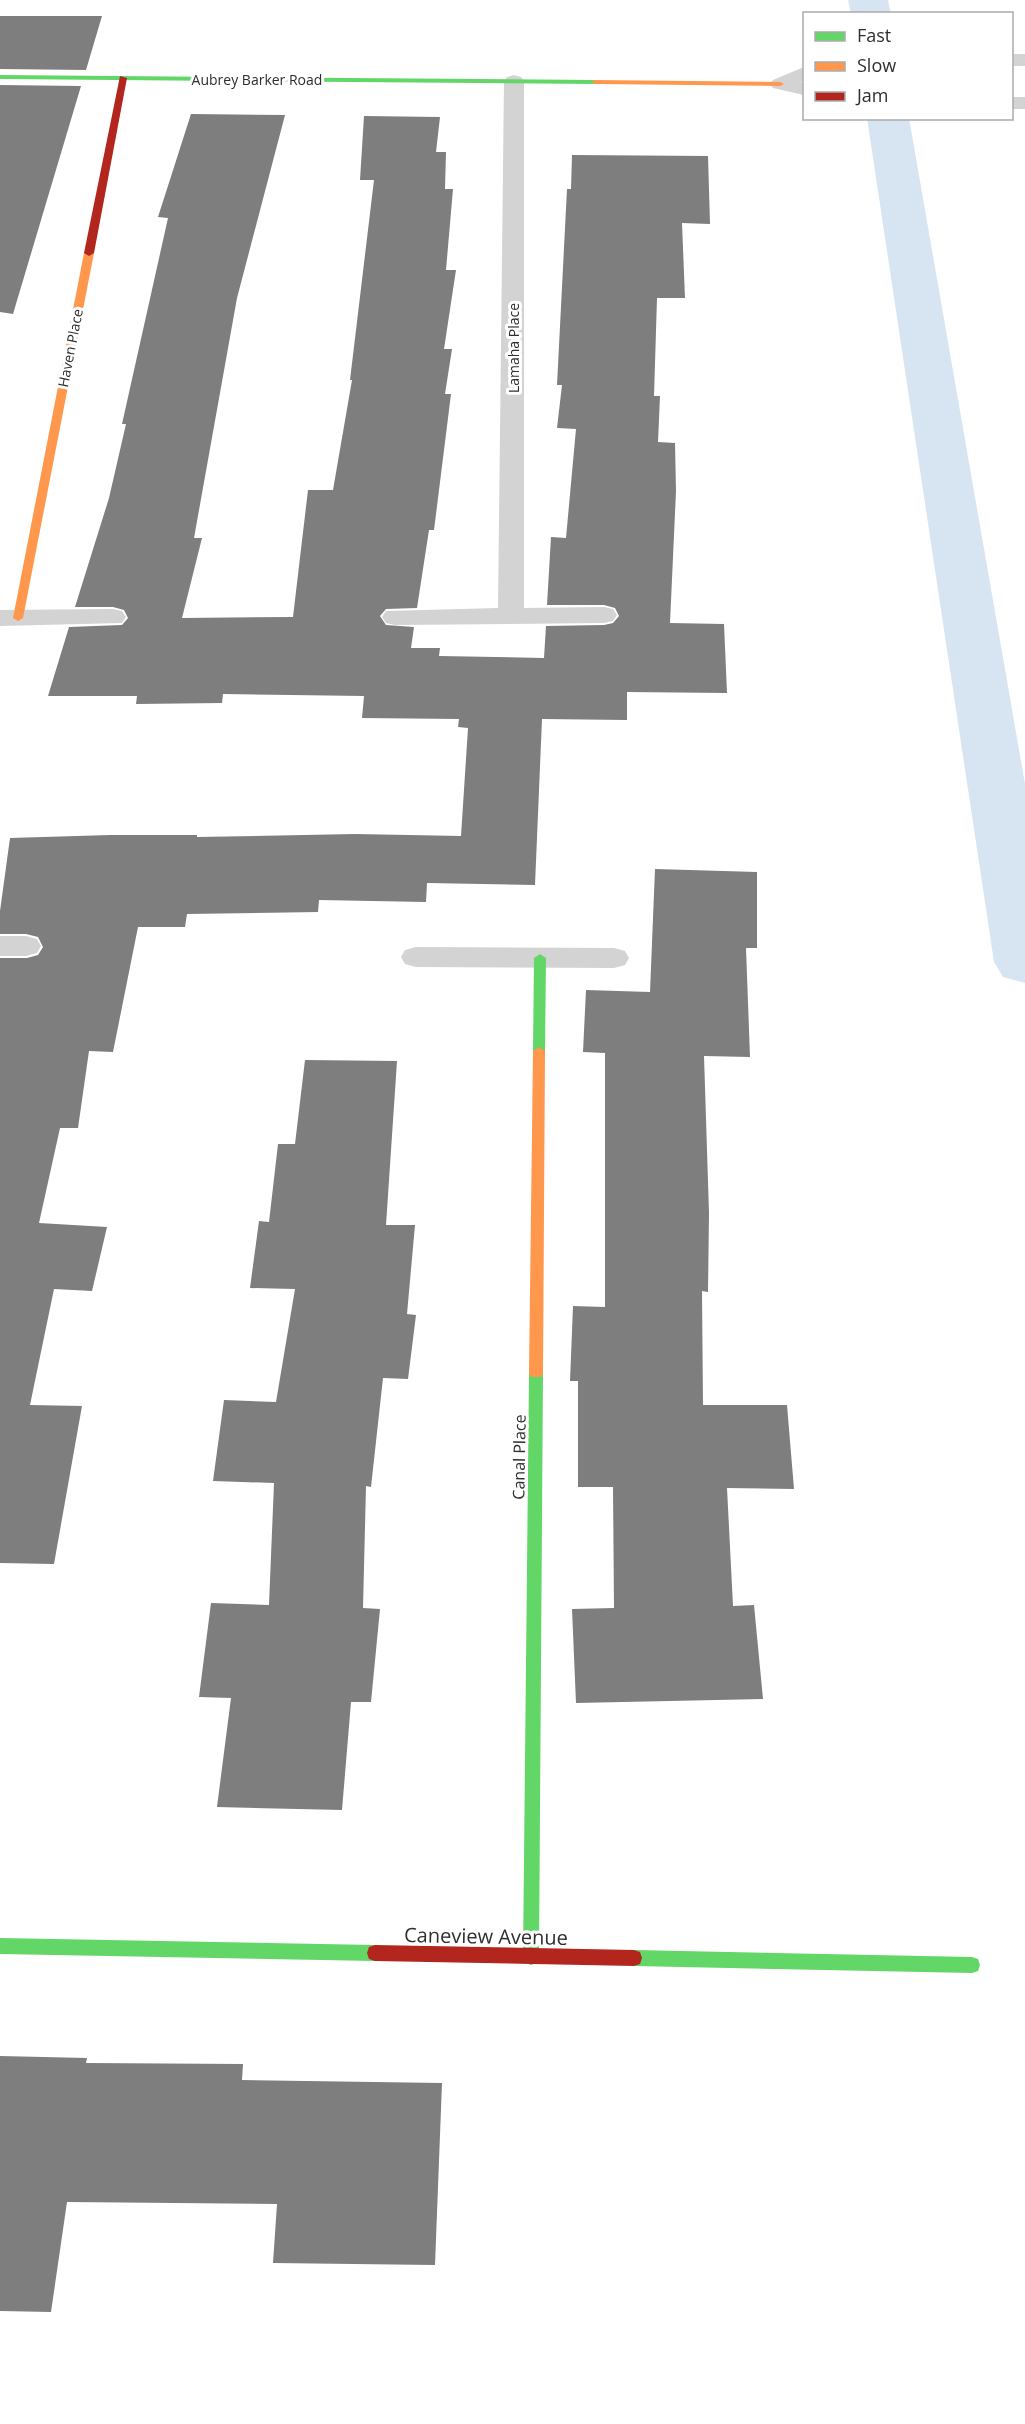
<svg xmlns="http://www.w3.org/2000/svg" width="1025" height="2424" font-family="'Open Sans',sans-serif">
<rect width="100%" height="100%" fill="#fff"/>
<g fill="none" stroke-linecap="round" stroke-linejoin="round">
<path fill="#d7e5f2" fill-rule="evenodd" d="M 848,0 L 888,0 L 891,14 L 851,14 Z
M 867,118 L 909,118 L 1025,784 L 1025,983 L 1003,977 L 994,962 Z"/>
</g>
<path fill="#7e7e7e" d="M 0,16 L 102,16 L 86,70 L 0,69 Z
M 0,85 L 81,86 L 13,314 L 0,312 Z
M 191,114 L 285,115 L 237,298 L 194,538 L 202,538 L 182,618 L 293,617 L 308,490 L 333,490 L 352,380 L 350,380 L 374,180 L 360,180 L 364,116 L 440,117 L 436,152 L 446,152 L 445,189 L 453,189 L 446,270 L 456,270 L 444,349 L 452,349 L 445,394 L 451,394 L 434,530 L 429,530 L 417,608 L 386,609 L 380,616 L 386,625 L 414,627 L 411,648 L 440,648 L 439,656 L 544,658 L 546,626 L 604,625 L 613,623 L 619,616 L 615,608 L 604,605 L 547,605 L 551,537 L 566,538 L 576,429 L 557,428 L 562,385 L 557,385 L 567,189 L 571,189 L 572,155 L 708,156 L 710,224 L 682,223 L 685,298 L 657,298 L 654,396 L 660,396 L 658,442 L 675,443 L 676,491 L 670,623 L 724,624 L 727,693 L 627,692 L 627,720 L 542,719 L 535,885 L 427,883 L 426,902 L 319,900 L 318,912 L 187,914 L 185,927 L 138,927 L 113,1052 L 89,1051 L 78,1128 L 60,1128 L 39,1223 L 107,1227 L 92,1291 L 54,1289 L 30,1405 L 82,1406 L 54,1564 L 0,1563 L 0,958 L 27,958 L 38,955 L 43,947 L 38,937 L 26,934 L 0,934 L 0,911 L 10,838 L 110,835 L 197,835 L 197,837 L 355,834 L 461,836 L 468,728 L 458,727 L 459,719 L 362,718 L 364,696 L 223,694 L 222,703 L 136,704 L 137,696 L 48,696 L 69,627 L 122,625 L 128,618 L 124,610 L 113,607 L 75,607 L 109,498 L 126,424 L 122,424 L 168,218 L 158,217 Z
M 655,869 L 757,872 L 757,948 L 746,948 L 750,1057 L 704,1056 L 709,1213 L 708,1292 L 702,1291 L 703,1405 L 787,1405 L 794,1489 L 727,1488 L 733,1606 L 754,1605 L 763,1699 L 576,1703 L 572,1609 L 614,1608 L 613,1487 L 578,1487 L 578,1381 L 570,1381 L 573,1306 L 605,1307 L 605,1053 L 583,1052 L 586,990 L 650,992 Z
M 305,1060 L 397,1061 L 386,1225 L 415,1225 L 407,1314 L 416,1315 L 408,1379 L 383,1378 L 371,1487 L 366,1486 L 363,1608 L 380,1609 L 371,1702 L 351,1702 L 342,1810 L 217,1807 L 231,1698 L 199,1697 L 211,1603 L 269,1605 L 274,1483 L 213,1481 L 224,1400 L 276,1402 L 295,1289 L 250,1288 L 259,1221 L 269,1222 L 278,1144 L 295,1144 Z
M 0,2056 L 87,2058 L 86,2063 L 243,2064 L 242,2080 L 442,2083 L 435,2265 L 273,2263 L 277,2204 L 67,2202 L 51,2312 L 0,2311 Z"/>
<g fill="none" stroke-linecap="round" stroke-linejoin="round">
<path fill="#d3d3d3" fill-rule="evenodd" d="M 1012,54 L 1025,54 L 1025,66 L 1012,66 Z
M 804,67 L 804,80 L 801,82 L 804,83 L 804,95 L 773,88 L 770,84 L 773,80 Z
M 514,75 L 521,77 L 524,81 L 524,608 L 604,607 L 613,609 L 617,615 L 613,621 L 604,623 L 395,625 L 386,623 L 382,617 L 386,611 L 498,608 L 504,81 L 507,77 Z
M 1012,97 L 1025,97 L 1025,109 L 1012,109 Z
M 113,609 L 122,611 L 126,617 L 122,623 L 0,626 L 0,610 Z
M 0,936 L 26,936 L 37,939 L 41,946 L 37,953 L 26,956 L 0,956 Z
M 416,947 L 614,948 L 625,951 L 629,958 L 625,965 L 614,968 L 416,967 L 405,964 L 401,957 L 405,950 Z"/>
<path fill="#63d668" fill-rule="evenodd" d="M 0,75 L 596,80 L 600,82 L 596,84 L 0,79 Z
M 540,954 L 546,958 L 545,1051 L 539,1055 L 533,1051 L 534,958 Z
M 536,1367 L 541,1369 L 543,1373 L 539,1957 L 537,1963 L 531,1965 L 525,1963 L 523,1957 L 529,1373 L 531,1369 Z
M 0,1938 L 375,1945 L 381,1947 L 383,1953 L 381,1959 L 375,1961 L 0,1954 Z
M 634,1950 L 972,1957 L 978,1959 L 980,1965 L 978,1971 L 972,1973 L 634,1966 L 628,1964 L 626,1958 L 628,1952 Z"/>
<path fill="#ff974d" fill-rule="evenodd" d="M 593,80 L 780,82 L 784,84 L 780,86 L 596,84 L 592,82 Z
M 89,250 L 94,253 L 23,618 L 18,621 L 13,618 L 84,253 Z
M 539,1047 L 545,1051 L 543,1373 L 541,1377 L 531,1377 L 529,1373 L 533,1051 Z"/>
<path fill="#b3261e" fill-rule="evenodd" d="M 120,76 L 127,78 L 94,253 L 89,256 L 84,253 Z
M 375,1945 L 634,1950 L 640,1952 L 642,1958 L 640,1964 L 634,1966 L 375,1961 L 369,1959 L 367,1953 L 369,1947 Z"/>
</g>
<g text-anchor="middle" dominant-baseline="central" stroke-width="6" stroke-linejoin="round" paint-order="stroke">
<g font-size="14" fill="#2e2e2e" stroke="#fff">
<text x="257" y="79">Aubrey Barker Road</text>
<text transform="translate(70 348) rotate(-79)">Haven Place</text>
<text transform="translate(513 348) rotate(-90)">Lamaha Place</text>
</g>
<g font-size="16" fill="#2e2e2e" stroke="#fff">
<text transform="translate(519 1457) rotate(-89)">Canal Place</text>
</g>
<g font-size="20" fill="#2e2e2e" stroke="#fff">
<text transform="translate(486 1936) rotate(1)">Caneview Avenue</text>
</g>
</g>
<rect x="803" y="12" width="210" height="108" fill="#ffffff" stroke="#ababab" stroke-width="1.5"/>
<rect x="815" y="32" width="30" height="9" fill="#63d668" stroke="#ababab" stroke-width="1.5"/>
<text x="857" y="42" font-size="18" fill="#2e2e2e">Fast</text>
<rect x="815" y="62" width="30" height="9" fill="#ff974d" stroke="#ababab" stroke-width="1.5"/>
<text x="857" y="72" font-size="18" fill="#2e2e2e">Slow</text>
<rect x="815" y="92" width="30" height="9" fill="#b3261e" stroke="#ababab" stroke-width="1.5"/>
<text x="857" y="102" font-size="18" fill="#2e2e2e">Jam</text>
</svg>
